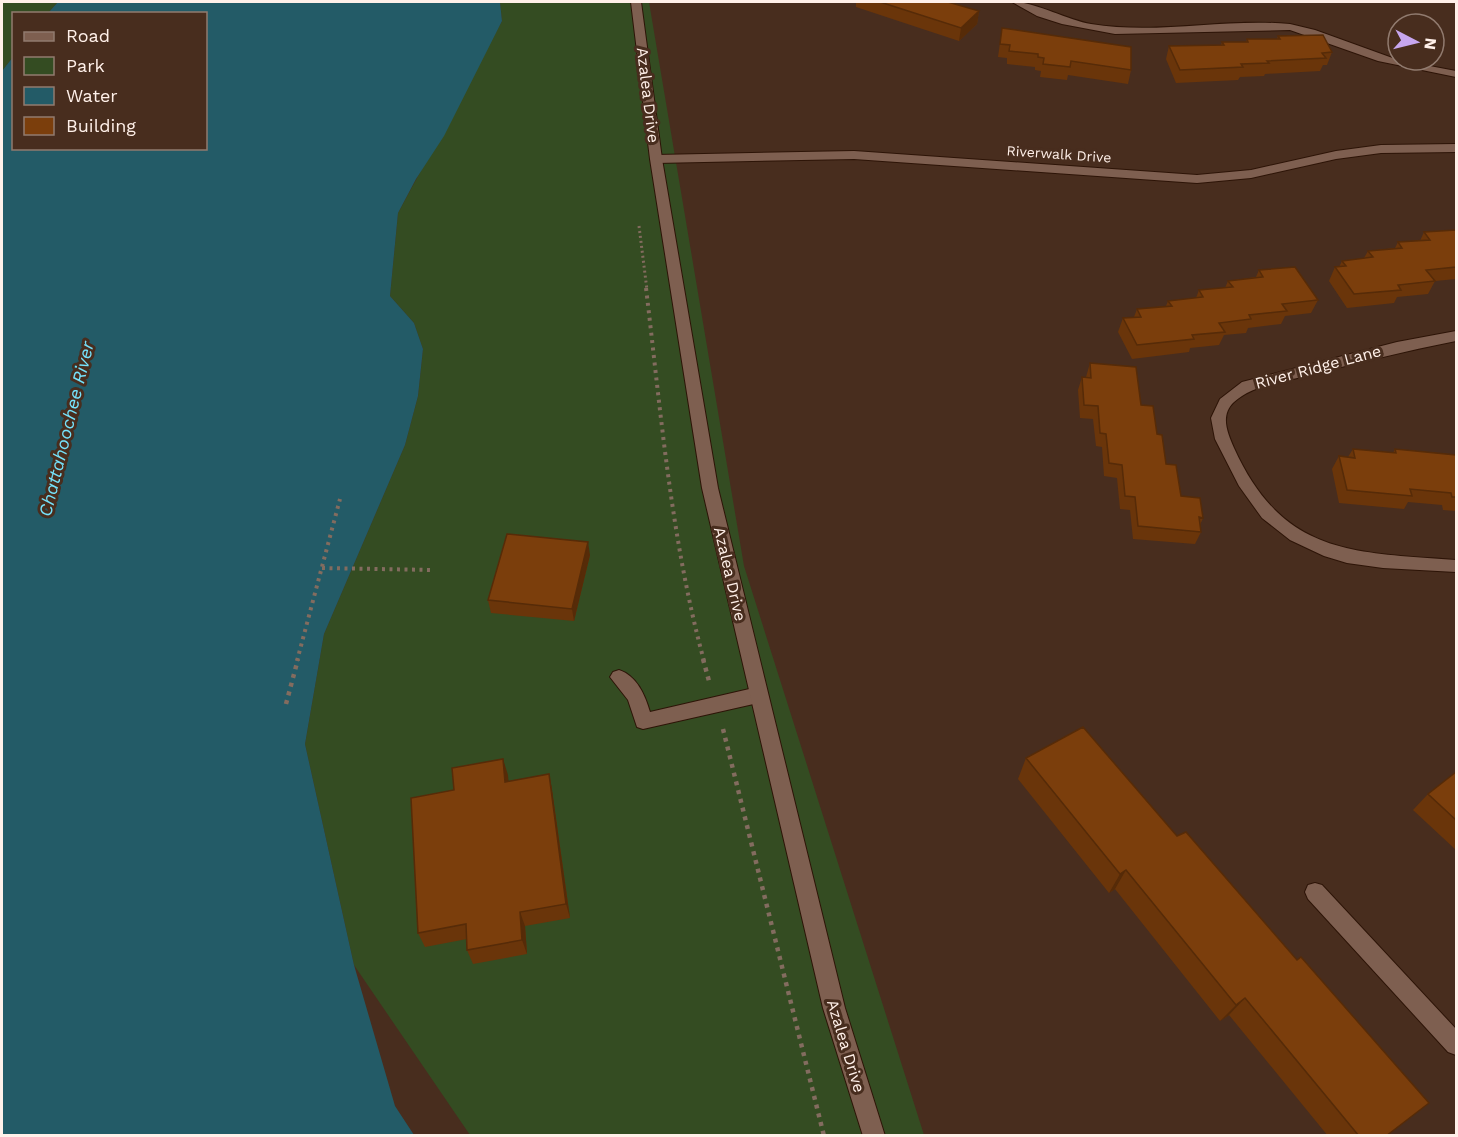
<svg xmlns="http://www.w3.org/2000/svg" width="1458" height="1137" font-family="'Work Sans',sans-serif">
<rect width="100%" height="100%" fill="#482d1e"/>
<path fill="#344c22" d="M 2,2 L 58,2 L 48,13 L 14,14 L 13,57 L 2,71 Z
M 500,2 L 649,2 L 744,566 L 924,1135 L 470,1135 L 354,965 L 305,744 L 324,634 L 405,445 L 418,396 L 423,349 L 414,323 L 390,296 L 398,213 L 502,21 Z"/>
<path fill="#235b67" d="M 58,2 L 500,2 L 502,21 L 444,136 L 416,179 L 398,213 L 390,296 L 414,323 L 423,349 L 418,396 L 405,445 L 324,634 L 305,744 L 354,965 L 395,1106 L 414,1135 L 2,1135 L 2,71 L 13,57 L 14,148 L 206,148 L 206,14 L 48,13 Z"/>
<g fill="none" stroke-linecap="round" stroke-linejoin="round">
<defs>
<path id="service" d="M 619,670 C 637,676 645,695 650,712 L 758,687 L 764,690 L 767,695 L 764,700 L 758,703 L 643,729 L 637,727 L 628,700 L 610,677 L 613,672 Z"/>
<path id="minor" d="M 1012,2 C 1030,0 1068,20 1091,24 C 1157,35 1224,18 1290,24 L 1315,30 L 1398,60 L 1456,71 L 1456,77 L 1378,61 L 1290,30 L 1115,34 L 1062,24 L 1037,16 Z
M 1456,144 L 1456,152 L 1381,153 L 1336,159 L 1251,178 L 1197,183 L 854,159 L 656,163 L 650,159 L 656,155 L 854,151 L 1197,175 L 1251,170 L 1336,151 L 1381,145 Z
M 1456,331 L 1456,341 C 1406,351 1356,363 1306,376 C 1282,382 1253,385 1234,402 C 1220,415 1227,432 1234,448 C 1283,556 1353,552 1456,560 L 1456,572 L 1383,568 L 1347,563 L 1324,556 L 1290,540 L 1262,518 L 1239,486 L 1215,439 L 1211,418 L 1220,399 L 1242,382 L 1397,342 Z
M 1315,883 L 1322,885 L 1456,1029 L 1456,1055 L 1448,1052 L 1308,899 L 1305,892 L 1308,885 Z"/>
<path id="tertiary" d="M 631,2 L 641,2 L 662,159 L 718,488 L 845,1008 L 885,1136 L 863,1136 L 823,1008 L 702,488 L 650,159 Z"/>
</defs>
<use href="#service" stroke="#2d1407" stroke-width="2"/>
<use href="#minor" stroke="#2d1407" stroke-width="2"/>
<use href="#tertiary" stroke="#2d1407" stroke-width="2"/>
<path stroke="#836c5f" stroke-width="3" stroke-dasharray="2 3" stroke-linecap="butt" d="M 639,226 L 647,290"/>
<path stroke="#836c5f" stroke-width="4" stroke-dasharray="3 4.5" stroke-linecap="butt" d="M 646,288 C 661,413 671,540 704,661
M 322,568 L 433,570
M 297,661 L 340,499"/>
<path stroke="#836c5f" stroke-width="4.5" stroke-dasharray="4 5" stroke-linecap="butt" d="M 703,659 L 709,681
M 286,704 L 298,659
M 723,729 L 824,1136"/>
<use href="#service" fill="#7e5f50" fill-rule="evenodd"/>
<use href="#minor" fill="#7e5f50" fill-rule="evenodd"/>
<use href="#tertiary" fill="#7e5f50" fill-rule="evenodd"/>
</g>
<path fill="#6a350a" d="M 851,2 L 948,2 L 979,11 L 977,24 L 959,41 L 856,7 L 856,3 Z
M 1002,28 L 1131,70 L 1128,84 L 1068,75 L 1067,80 L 1040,77 L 1041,71 L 1035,70 L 1035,67 L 1007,64 L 1007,58 L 998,57 Z
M 1278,36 L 1332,52 L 1327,65 L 1323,65 L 1320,71 L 1265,74 L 1264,76 L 1240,77 L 1238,80 L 1176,83 L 1166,59 L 1169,46 L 1221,45 L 1222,42 L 1246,42 L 1247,39 L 1277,39 Z
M 1456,230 L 1456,279 L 1435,281 L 1428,294 L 1397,297 L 1394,303 L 1347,308 L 1329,281 L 1335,267 L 1339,267 L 1342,261 L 1364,258 L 1368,251 L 1395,248 L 1398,242 L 1420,241 L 1424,232 Z
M 1259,270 L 1318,300 L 1311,313 L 1285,316 L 1281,324 L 1248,328 L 1246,333 L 1224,335 L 1219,345 L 1190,348 L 1189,352 L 1132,359 L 1118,332 L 1123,318 L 1134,317 L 1137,309 L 1166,306 L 1168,301 L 1196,298 L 1199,290 L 1225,288 L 1228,281 L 1256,277 Z
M 1090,363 L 1141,405 L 1157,434 L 1166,464 L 1181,496 L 1203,518 L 1200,525 L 1201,532 L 1195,544 L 1133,539 L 1130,510 L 1120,509 L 1117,478 L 1104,476 L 1102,447 L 1096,446 L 1093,419 L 1080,418 L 1078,390 L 1082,377 L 1086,377 Z
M 1353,449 L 1393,453 L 1395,449 L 1456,455 L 1456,511 L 1443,510 L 1442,505 L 1408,502 L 1404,509 L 1339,503 L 1332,469 L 1339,456 L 1348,457 Z
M 590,555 L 574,621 L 491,613 L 488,600 Z
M 1026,758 L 1386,1136 L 1328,1136 L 1229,1015 L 1220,1021 L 1115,889 L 1109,893 L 1018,779 Z
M 1456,772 L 1456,850 L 1413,810 L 1428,794 Z
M 549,774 L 552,790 L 570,918 L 525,926 L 527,954 L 473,964 L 467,950 L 467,939 L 425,947 L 418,933 L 454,790 L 508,775 L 508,781 Z"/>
<path fill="#562b08" d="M 979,11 L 977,24 L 959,41 L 961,28 Z
M 588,542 L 590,555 L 574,621 L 572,609 Z
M 503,759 L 508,775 L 510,798 L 505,782 Z
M 549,774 L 552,790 L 570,918 L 566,904 Z
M 1126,870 L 1115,889 L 1109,893 L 1120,874 Z
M 520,912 L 525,926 L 527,954 L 522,940 Z
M 1245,998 L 1229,1015 L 1220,1021 L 1236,1005 Z"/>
<path fill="#7b3e0c" stroke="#562b08" stroke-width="1.5" d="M 880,2 L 948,2 L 979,11 L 961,28 Z
M 1002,28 L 1131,47 L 1131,70 L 1071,61 L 1070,67 L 1043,64 L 1044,58 L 1038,57 L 1038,54 L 1009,51 L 1010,45 L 1000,44 Z
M 1323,35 L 1332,52 L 1322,53 L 1326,58 L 1267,61 L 1269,63 L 1241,64 L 1243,67 L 1180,70 L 1169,46 L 1224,45 L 1222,42 L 1248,42 L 1247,39 L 1280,39 L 1278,36 Z
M 1456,230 L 1456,267 L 1426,270 L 1435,281 L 1398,285 L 1401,290 L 1354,294 L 1335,267 L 1346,266 L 1342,261 L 1373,257 L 1368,251 L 1402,248 L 1398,242 L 1430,240 L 1424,232 Z
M 1295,267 L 1318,300 L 1282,304 L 1287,311 L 1249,315 L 1251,319 L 1219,323 L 1225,332 L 1192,335 L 1194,339 L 1137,345 L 1123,318 L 1141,317 L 1137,309 L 1172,306 L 1168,301 L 1203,297 L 1199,290 L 1233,287 L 1228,281 L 1263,277 L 1259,270 Z
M 1090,363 L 1136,367 L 1141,405 L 1153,406 L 1157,434 L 1162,435 L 1166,464 L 1176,465 L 1181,496 L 1200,498 L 1203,518 L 1199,517 L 1201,532 L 1138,526 L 1135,497 L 1125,496 L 1122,465 L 1109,463 L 1106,434 L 1100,433 L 1098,406 L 1084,405 L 1082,377 L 1091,378 Z
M 1353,449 L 1396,453 L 1395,449 L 1456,455 L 1456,497 L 1452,497 L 1451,493 L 1410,489 L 1412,496 L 1347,490 L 1339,456 L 1355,458 Z
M 507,534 L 588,542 L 572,609 L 488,600 Z
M 1083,727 L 1177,836 L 1186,832 L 1297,960 L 1301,957 L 1429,1103 L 1386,1136 L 1359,1136 L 1245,998 L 1236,1005 L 1126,870 L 1120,874 L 1026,758 Z
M 503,759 L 505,782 L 549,774 L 566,904 L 520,912 L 522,940 L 467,950 L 466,924 L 418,933 L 411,798 L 454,790 L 452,768 Z
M 1456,772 L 1456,820 L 1428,794 Z"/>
<g text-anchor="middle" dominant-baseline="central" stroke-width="6" stroke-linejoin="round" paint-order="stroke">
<g font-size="14" fill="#fff0e9" stroke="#482d1e">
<text transform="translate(1059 154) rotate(4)">Riverwalk Drive</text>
</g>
<g font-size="16" fill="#fff0e9" stroke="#482d1e">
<text transform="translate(648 95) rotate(83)">Azalea Drive</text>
<text transform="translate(1318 367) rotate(-15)">River Ridge Lane</text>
<text transform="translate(730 574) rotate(77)">Azalea Drive</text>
<text transform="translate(846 1046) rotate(73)">Azalea Drive</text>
</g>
<g font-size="18" font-style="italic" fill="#75e2fb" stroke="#482d1e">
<text transform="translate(66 429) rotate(-76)">Chattahoochee River</text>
</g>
</g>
<rect width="1458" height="1137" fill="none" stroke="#fff0e9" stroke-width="6"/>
<rect x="12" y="12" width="195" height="138" fill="#482d1e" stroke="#917b6f" stroke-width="1.5"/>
<rect x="24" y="32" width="30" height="9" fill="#7e5f50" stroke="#917b6f" stroke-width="1.5"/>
<text x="66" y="42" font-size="18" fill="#fff0e9">Road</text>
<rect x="24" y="57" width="30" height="18" fill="#344c22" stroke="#917b6f" stroke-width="1.5"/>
<text x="66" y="72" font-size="18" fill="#fff0e9">Park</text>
<rect x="24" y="87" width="30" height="18" fill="#235b67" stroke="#917b6f" stroke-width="1.5"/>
<text x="66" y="102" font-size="18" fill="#fff0e9">Water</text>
<rect x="24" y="117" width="30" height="18" fill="#7b3e0c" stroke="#917b6f" stroke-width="1.5"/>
<text x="66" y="132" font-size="18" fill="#fff0e9">Building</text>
<g transform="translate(1416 42) rotate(97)"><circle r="28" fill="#482d1e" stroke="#917b6f" stroke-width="1.5"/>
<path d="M0-4.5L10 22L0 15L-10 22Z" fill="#c7a6ef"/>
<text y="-9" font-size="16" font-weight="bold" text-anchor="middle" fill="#fff0e9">N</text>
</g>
</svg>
